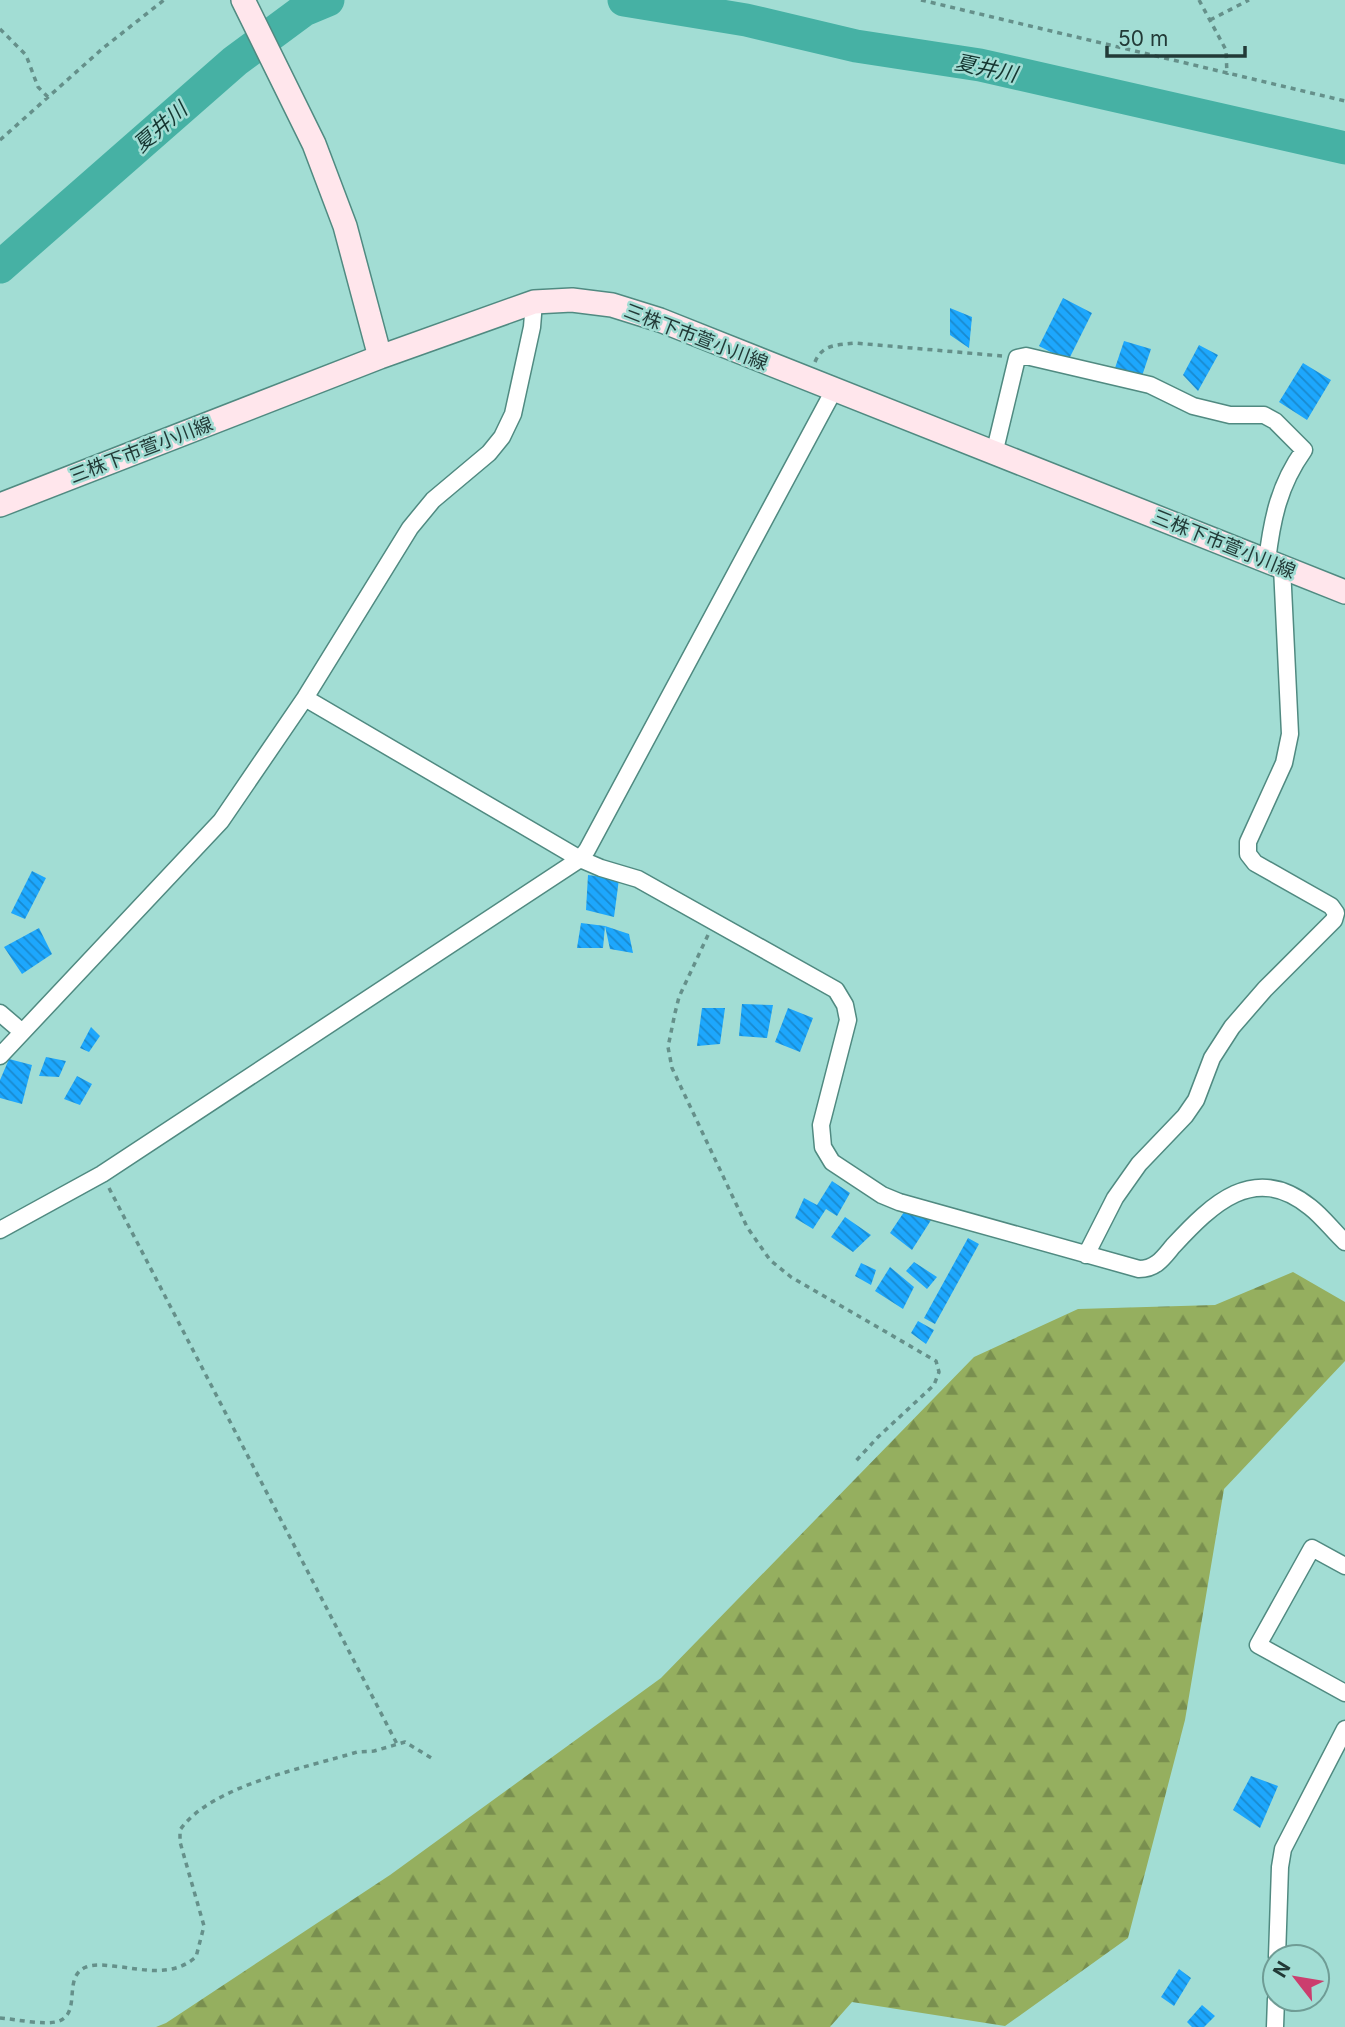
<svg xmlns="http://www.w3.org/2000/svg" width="1345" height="2027" font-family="Inter,'Noto Sans JP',sans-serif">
<defs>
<pattern id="forest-firs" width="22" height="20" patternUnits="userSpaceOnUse" patternTransform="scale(1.75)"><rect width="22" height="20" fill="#95af5f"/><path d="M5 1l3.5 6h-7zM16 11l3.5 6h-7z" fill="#798f4f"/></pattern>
<pattern id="building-back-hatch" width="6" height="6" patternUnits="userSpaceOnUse" patternTransform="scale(1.75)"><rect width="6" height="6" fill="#1da7fd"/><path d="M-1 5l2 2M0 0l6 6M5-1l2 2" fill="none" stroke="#1989ce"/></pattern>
</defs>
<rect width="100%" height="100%" fill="#a2ddd4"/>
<path fill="url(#forest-firs)" d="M 1293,1272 L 1345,1302 L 1345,1361 L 1224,1489 L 1185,1720 L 1128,1938 L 1005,2026 L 852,2002 L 830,2027 L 156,2027 L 166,2023 L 390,1875 L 661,1678 L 974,1357 L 1078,1309 L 1215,1305 Z"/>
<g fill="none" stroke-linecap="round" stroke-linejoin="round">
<path stroke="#46b1a4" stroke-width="33" d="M 624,0 L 746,20 L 856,46 L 980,65 L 1345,148
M 0,267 L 235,61 L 304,10 L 328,0"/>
</g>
<path fill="url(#building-back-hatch)" d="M 1063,298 L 1092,313 L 1068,361 L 1039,346 Z
M 950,308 L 972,317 L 969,348 L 950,335 Z
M 1124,341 L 1151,349 L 1141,379 L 1114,371 Z
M 1199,345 L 1218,355 L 1198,391 L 1183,375 Z
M 1303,363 L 1331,380 L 1307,420 L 1279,402 Z
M 32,871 L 46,878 L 25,919 L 11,913 Z
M 588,875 L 619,879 L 614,917 L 586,910 Z
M 581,923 L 605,926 L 629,934 L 633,953 L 610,949 L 605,926 L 603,948 L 577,948 Z
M 39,928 L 52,954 L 22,974 L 4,947 Z
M 742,1004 L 773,1005 L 767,1038 L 739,1036 Z
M 702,1008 L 725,1008 L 720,1044 L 697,1046 Z
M 788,1008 L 813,1018 L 800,1052 L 775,1042 Z
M 91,1027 L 100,1036 L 89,1052 L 80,1048 Z
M 46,1057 L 66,1061 L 59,1077 L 39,1076 Z
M 9,1059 L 32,1065 L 22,1104 L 0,1098 L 0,1080 Z
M 77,1076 L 92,1084 L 80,1105 L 64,1099 Z
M 832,1181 L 850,1193 L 837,1216 L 826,1209 L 813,1229 L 795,1218 L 804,1198 L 817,1205 Z
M 908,1206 L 933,1217 L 912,1250 L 890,1233 Z
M 845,1217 L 871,1235 L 853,1252 L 831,1237 Z
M 968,1238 L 979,1244 L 935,1324 L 924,1318 Z
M 914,1262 L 937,1277 L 927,1289 L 906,1271 Z
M 861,1263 L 876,1270 L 871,1285 L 855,1276 Z
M 890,1267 L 914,1287 L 903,1309 L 875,1291 Z
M 918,1321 L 934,1330 L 926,1344 L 911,1333 Z
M 1251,1776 L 1278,1786 L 1260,1828 L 1233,1810 Z
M 1179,1969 L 1191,1978 L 1174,2006 L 1161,1997 Z
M 1202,2005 L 1215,2016 L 1204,2027 L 1192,2027 L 1187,2022 Z"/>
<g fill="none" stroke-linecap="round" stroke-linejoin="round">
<defs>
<path id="street" d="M 994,454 L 1017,358 L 1026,356 L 1150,385 L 1193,406 L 1230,415 L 1264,415 L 1275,421 L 1304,450 C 1279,485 1272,519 1267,561
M 305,698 L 580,859 L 601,868 L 638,879 L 836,990 L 845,1005 L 848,1020 L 821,1125 L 823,1147 L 832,1162 L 882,1195 L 899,1202 L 1139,1269 C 1156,1269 1163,1258 1173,1246 C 1212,1204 1254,1162 1310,1207 C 1323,1217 1333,1231 1345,1242
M 0,1013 L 21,1031
M 0,1056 L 221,821 L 305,698 L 410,528 L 433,500 L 489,453 L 502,437 L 513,414 L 532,327 L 534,302
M 0,1230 L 102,1174 L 580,859 L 587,850 L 834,390
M 1086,1255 L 1115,1198 L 1139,1164 L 1185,1116 L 1196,1100 L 1212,1058 L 1232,1027 L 1265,989 L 1334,920 L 1336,913 L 1331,906 L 1255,863 L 1248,854 L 1248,842 L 1284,763 L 1290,734 L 1282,567
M 1345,1566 L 1312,1548 L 1258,1645 L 1345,1693
M 1277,1957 L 1280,1867 L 1283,1849 L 1345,1729
M 1275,2027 L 1276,1999"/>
<path id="secondary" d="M 243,0 L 314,144 L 345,226 L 380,357
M 0,505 L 380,357 L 534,302 L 572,300 L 612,305 L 660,320 L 1345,592"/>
</defs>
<use href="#street" stroke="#508a81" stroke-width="19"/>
<use href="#secondary" stroke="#508a81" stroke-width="26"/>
<path stroke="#65908a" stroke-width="3.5" stroke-dasharray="5 5" stroke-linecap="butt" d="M 921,0 L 1345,101
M 1199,0 L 1226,50 L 1227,75
M 1210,20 L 1249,0
M 0,29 L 26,55 L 38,87 L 48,97
M 0,140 L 102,49 L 164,0
M 815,362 C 822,344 838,345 855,343 L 1002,356
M 708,935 L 679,997 L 675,1013 L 668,1047 L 672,1068 L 747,1227 L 770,1260 L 791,1277 L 936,1361 L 939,1372 L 934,1385 L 878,1437 L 854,1463
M 109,1188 L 397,1744
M 0,2018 C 15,2019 46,2026 59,2021 C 82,2012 62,1977 86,1967 C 94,1964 104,1965 113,1966 C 143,1969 171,1978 196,1957 L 204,1926 L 180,1842 L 180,1830 C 211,1785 306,1768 357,1752 L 374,1751 L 405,1742 L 433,1759"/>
<use href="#street" stroke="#fff" stroke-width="16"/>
<use href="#secondary" stroke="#ffe6ec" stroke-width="23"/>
</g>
<g text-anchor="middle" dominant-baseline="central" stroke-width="5" stroke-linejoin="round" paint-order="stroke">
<g font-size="19" fill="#223a37" stroke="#a2ddd4">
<text transform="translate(696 337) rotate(21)">三株下市萱小川線</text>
<text transform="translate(141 450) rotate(-21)">三株下市萱小川線</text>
<text transform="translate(1224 544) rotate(22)">三株下市萱小川線</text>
</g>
<g font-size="21" font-style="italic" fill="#153631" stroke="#a2ddd4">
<text transform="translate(986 68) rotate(12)">夏井川</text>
<text transform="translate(160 127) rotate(-41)">夏井川</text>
</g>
</g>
<g transform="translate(1296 1978) rotate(301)"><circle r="33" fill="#a2ddd4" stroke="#6f9c95" stroke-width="2"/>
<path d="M0-5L12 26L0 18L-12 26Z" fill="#cb3e6e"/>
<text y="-10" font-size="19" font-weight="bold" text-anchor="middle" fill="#223a37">N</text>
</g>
<path d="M1107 46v10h138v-10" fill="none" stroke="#223a37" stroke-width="3.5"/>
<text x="1118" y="46" font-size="21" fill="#223a37" stroke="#a2ddd4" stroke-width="5" paint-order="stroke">50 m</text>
</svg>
